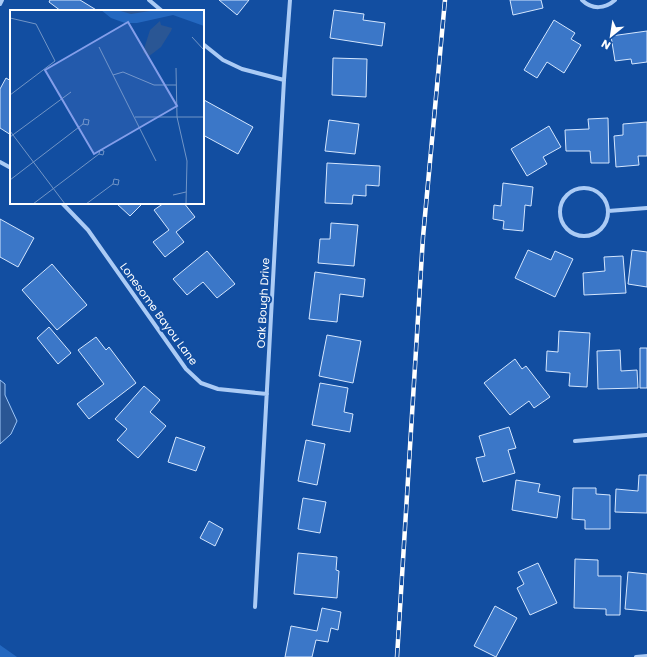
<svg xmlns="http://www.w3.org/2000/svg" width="647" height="657" font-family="Poppins,sans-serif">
<rect width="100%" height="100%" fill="#124ea1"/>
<path fill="#2468c0" d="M 0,645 L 17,657 L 0,657 Z"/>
<path fill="#2a5694" stroke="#9dc6f8" d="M 0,380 L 5,384 L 5,395 L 17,421 L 11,434 L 0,444 Z"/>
<path fill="#3b77c8" stroke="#d4e6fe" d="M 50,0 L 80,0 L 98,11 L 61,11 L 49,2 Z
M 219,0 L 249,0 L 237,15 Z
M 510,0 L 541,0 L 543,8 L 513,15 Z
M 334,10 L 364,14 L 363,20 L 385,23 L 382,46 L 330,38 Z
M 554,20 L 575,33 L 571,39 L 581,45 L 564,73 L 547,62 L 537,78 L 524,70 Z
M 647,31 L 647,62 L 632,64 L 631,59 L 615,61 L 611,36 Z
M 333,58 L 367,59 L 366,97 L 332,95 Z
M 6,78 L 11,81 L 11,135 L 0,128 L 0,89 Z
M 204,100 L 253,127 L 238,154 L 203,135 Z
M 608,118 L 609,163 L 591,163 L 590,151 L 566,151 L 565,130 L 589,129 L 588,119 Z
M 329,120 L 359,124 L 355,154 L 325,151 Z
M 647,122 L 647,156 L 638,156 L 639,165 L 616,167 L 614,136 L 623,135 L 623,124 Z
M 549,126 L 561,147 L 543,157 L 547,164 L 527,176 L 511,149 Z
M 327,163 L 380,166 L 379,186 L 366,185 L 366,196 L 353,195 L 352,204 L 325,203 Z
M 503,183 L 533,187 L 531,206 L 525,205 L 523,231 L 503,229 L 504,221 L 493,219 L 494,205 L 501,206 Z
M 116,203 L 143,203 L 130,216 Z
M 164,203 L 184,203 L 195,217 L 176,232 L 184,242 L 165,257 L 153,242 L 169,230 L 154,210 Z
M 0,219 L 34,238 L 18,267 L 0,257 Z
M 331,223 L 358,225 L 354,266 L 318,263 L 320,239 L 330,239 Z
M 528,250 L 551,260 L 555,251 L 573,259 L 555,297 L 515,278 Z
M 632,250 L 647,252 L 647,287 L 628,284 Z
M 207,251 L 235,284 L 217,298 L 203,282 L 187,295 L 173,279 Z
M 623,256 L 626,293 L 584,295 L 583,273 L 605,271 L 604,257 Z
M 52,264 L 87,305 L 57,330 L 22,290 Z
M 315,272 L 365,279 L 363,297 L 340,294 L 337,322 L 309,319 Z
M 49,327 L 71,353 L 58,364 L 37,338 Z
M 559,331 L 590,333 L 587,387 L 569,386 L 570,373 L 546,371 L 547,351 L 558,352 Z
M 327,335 L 361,341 L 353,383 L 319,376 Z
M 96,337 L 106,350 L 109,347 L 136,383 L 89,419 L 77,404 L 104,384 L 78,350 Z
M 640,348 L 647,348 L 647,388 L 640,388 Z
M 620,350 L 621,371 L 637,370 L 638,388 L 598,389 L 597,351 Z
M 515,359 L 522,369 L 526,366 L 550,397 L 534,408 L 529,401 L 510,415 L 484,383 Z
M 320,383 L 348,388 L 344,412 L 353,414 L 350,432 L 312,425 Z
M 144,386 L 160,400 L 150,412 L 166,426 L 138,458 L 117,440 L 127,429 L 115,419 Z
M 509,427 L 516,448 L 508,450 L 515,473 L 483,482 L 476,458 L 485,456 L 479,436 Z
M 176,437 L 205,447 L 196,471 L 168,462 Z
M 306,440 L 325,444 L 317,485 L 298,481 Z
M 639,475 L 647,475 L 647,513 L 615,512 L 616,489 L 638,491 Z
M 516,480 L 540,484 L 538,492 L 560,496 L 557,518 L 512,510 Z
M 573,488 L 596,488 L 596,494 L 610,495 L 610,529 L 585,529 L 585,520 L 572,519 Z
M 303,498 L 326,502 L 320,533 L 298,529 Z
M 209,521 L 223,529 L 215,546 L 200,538 Z
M 298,553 L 337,557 L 336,570 L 339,571 L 337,598 L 294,594 Z
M 575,559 L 598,560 L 598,576 L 621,576 L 620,615 L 606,615 L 606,609 L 574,608 Z
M 538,563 L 557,603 L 530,615 L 517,588 L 524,584 L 518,572 Z
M 628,572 L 647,574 L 647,611 L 625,609 Z
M 495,606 L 517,618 L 496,657 L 474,646 Z
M 322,608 L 341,612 L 338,630 L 331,628 L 328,642 L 316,640 L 312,657 L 285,657 L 291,626 L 317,631 Z"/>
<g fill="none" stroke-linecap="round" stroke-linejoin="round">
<path stroke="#abcbf5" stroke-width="4" d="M 149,0 L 162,11
M 582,0 C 592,10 605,9 615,0
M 0,4 L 2,0
M 203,44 L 223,60 L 242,69 L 284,80
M 0,162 L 11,168
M560 212a24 24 0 1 1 48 0a24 24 0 1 1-48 0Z
M 62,203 L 88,230 L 186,369 L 201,383 L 218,389 L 267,394
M 608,211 L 647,208
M 575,441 L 647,435
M 255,607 L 284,80 L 290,0
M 636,657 L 647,656"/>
<defs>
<path id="rail" d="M 397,657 L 423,237 L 445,0"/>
</defs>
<use href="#rail" stroke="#fff" stroke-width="4.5"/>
<use href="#rail" stroke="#124ea1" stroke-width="3" stroke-dasharray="9" stroke-linecap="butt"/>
</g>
<g text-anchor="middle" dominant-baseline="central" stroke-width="4" stroke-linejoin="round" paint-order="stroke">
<g font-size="11" fill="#fff" stroke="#124ea1">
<text transform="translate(263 303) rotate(-87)">Oak Bough Drive</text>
<text transform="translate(159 314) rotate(54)">Lonesome Bayou Lane</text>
</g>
</g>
<g transform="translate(10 10)">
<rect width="194" height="194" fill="#124ea1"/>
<path d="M 91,0 L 194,0 L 194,16 L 163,5 L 127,13 L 115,13 L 101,8 Z" fill="#2468c0"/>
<path d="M 107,0 L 146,0 L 121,4 ZM 150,11 L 151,15 L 162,18 L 161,21 L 151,37 L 138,47 L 133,42 L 140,20 Z" fill="#2a5694"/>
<path fill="none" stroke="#7195c7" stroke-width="1" d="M 0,8 L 26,14 L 45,51 L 0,85M 182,27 L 194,40M 89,37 L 146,151M 166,58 L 167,107 L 177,151 L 176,194M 103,65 L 113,62 L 144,75 L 166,75M 125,107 L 194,107M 0,121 L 55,194M 0,127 L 61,82M 0,170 L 73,114 L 74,109 L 79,110 L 78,115 L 73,114M 163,185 L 176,182M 23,194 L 89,144 L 90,140 L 94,141 L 93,145 L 89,144M 76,194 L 103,174 L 104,169 L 109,170 L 108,175 L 103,174"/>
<path fill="#839eea" fill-opacity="0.15" stroke="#839eea" stroke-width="2" d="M 118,12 L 167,96 L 84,144 L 35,60 Z"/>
<rect width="194" height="194" fill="none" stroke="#fff" stroke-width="2"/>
</g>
<g transform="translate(611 36) rotate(210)" stroke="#124ea1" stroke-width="3" paint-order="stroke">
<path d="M0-3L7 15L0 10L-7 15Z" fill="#ffffff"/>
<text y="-6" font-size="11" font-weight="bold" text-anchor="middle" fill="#ffffff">N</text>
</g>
</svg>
